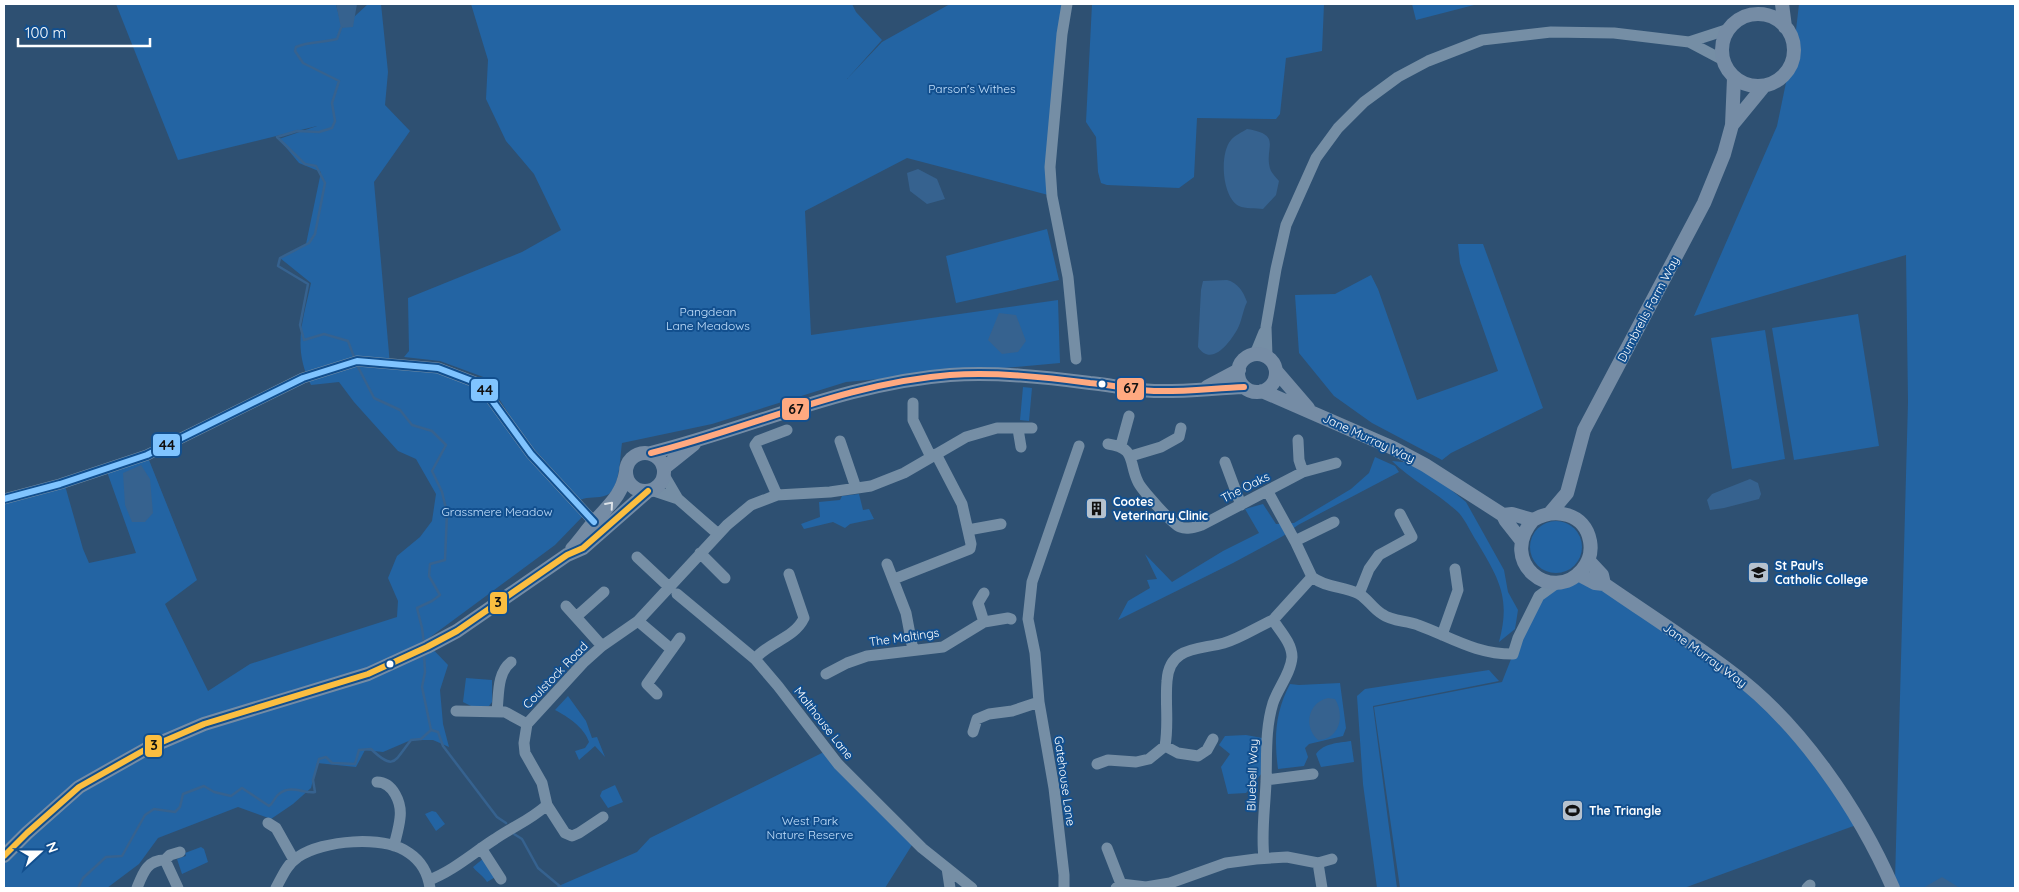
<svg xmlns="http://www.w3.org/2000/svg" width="2019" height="892" font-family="Quicksand,sans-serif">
<rect width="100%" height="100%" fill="#2e5072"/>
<path fill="#2364a3" d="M 116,4 L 336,4 L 342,28 L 368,4 L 381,4 L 388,72 L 385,105 L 410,131 L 374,182 L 390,365 L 438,372 L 479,387 L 584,515 L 555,545 L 425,641 L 448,665 L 440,690 L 443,724 L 449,747 L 433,740 L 411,740 L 383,752 L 365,750 L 356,767 L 317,763 L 311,788 L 293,804 L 271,819 L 238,807 L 158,838 L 139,864 L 107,888 L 4,888 L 4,499 L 64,482 L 83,549 L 89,563 L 136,553 L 106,469 L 147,455 L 197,580 L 165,604 L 208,691 L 250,664 L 397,617 L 398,601 L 388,578 L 397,556 L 420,537 L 432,521 L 436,494 L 416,459 L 398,451 L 354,402 L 339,382 L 311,385 C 292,347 303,321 311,283 L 280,258 L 306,244 L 321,172 L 299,163 L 279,139 L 317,126 L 178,160 Z
M 471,4 L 852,4 L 856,12 L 882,40 L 847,79 L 882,42 L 950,4 L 1067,4 L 1052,196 L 907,158 L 805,211 L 811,335 L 1058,300 L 1060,363 L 846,382 L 712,424 L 622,443 C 620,456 620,490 607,495 C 597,499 589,496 580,500 L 524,438 L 486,378 L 440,361 L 404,357 L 409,351 L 408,298 L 522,252 L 561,230 L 534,174 L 506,141 L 486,99 L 488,60 Z
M 1092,4 L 1324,4 L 1322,51 L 1286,58 L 1280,114 L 1276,119 L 1197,118 L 1194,177 L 1179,188 L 1107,185 L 1101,183 L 1098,172 L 1096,137 L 1086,122 Z
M 1412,4 L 1478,4 L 1416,20 Z
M 1799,4 L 2015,4 L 2015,888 L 1898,888 L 1895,881 L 1908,402 L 1906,255 L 1694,316 L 1777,126 L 1795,39 Z
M 1047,229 L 1059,280 L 956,303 L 946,256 Z
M 1458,244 L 1483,244 L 1543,408 L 1451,453 L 1442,460 L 1372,423 L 1334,396 L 1299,353 L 1295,295 L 1335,294 L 1371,275 L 1378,289 L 1417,400 L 1498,371 L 1460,263 Z
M 1858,314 L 1879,446 L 1794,460 L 1772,328 Z
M 1765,330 L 1785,459 L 1732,469 L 1711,338 Z
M 1023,387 L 1032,388 L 1029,421 L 1020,420 Z
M 1375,457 L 1395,466 L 1399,472 L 1298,525 L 1283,536 L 1233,563 L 1118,620 L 1128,601 L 1150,588 L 1147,580 L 1157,579 L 1145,554 L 1172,582 L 1223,551 L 1259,533 L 1245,509 L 1263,504 L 1276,524 L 1294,523 L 1351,489 L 1369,473 Z
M 1392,461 L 1413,463 L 1444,484 L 1466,502 L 1504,570 L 1508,592 L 1518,610 L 1515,629 L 1499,642 C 1511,598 1499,579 1477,542 C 1471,533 1466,521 1459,513 C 1438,493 1412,481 1392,461 Z
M 859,494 L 863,510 L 869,509 L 874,519 L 850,524 L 845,528 L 833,522 L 804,529 L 801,524 L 820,517 L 819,502 L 840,500 L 842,496 Z
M1530 547a26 26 0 1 1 52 0a26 26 0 1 1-52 0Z
M 1578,574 L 1732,673 L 1808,747 L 1859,824 L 1684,888 L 1400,888 L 1374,707 L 1502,682 L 1513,654 L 1539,596 Z
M 1489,670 L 1499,681 L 1373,706 L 1397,888 L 1377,888 L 1363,784 L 1357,696 L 1365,689 Z
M 466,678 L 492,680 L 492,702 L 489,706 L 471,706 L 463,702 Z
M 1340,683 L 1346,728 L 1343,736 L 1309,744 L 1305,748 L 1308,757 L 1304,766 L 1278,769 C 1274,738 1275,712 1290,684 L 1299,685 Z
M 568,696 L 586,721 L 592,738 L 597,737 L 605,757 L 595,746 L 579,760 L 575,751 L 585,748 L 589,742 C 584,727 568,717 555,710 Z
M 1246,735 L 1262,738 L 1262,773 L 1246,793 L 1228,794 L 1221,767 L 1230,754 L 1219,745 L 1225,736 Z
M 1351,741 L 1354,762 L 1321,767 L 1316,754 C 1324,743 1338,743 1351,741 Z
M 826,751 L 912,845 L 885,888 L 554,888 L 637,852 L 650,838 Z
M 615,785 L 623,802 L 608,808 L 600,796 L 602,791 Z
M 432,811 L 436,812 L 445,824 L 436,831 L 425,814 Z
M 201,847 L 204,849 L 208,862 L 182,874 L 177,859 L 186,856 L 185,853 Z
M 484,858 L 497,876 L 487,882 C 483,875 476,872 473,867 Z"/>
<path fill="#36628f" d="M 334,4 L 357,4 L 353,27 L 341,28 L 336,4 Z
M 1247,129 C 1285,135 1262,149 1271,171 C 1273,174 1276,178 1279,181 L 1276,195 L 1263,209 C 1256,208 1245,209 1239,206 C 1222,197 1219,154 1231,140 C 1234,136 1242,132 1247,129 Z
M 918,169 L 937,179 L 945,199 L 927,204 L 910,191 L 907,173 Z
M 1227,280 C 1238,283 1243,291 1247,302 C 1243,310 1242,320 1238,328 C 1231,341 1212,368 1198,347 L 1201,290 L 1203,281 Z
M 999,313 L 1016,315 L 1026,341 L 1018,352 L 1002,354 L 988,340 Z
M 141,465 L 150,479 L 153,513 L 145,522 L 132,522 L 125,505 L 123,473 Z
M 1750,479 L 1758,483 L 1761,494 L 1759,499 L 1724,508 L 1710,510 L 1707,500 L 1712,494 Z
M 1328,698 L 1335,699 C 1345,715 1340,739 1318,740 C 1303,727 1308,702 1328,698 Z
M 1942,877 L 1960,888 L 1923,888 Z"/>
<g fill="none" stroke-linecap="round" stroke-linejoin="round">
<path stroke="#36628f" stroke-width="2.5" d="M 341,28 L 337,39 C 323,43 309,41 296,47 L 295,51 L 303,63 L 339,81 L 332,103 L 335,121 L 332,128 L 319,132 L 297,131 L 277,137 L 305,164 L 316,166 L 325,183 L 315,234 L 309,243 L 280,258 L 278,266 L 308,284 L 300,325 L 304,340 L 324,334 L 348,341 L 354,357
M 357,365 L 374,398 L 400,410 L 412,425 L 432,431 L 446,445 L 432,471 L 442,492 L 447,513 L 445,560 L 430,564 L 429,576 L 440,595 L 432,601 L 417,608 L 422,628 L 424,643
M 424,653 L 425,672 L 422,687 L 431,730
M 431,730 L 438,732 L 443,746 L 497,817 L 506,823
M 514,834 L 522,839 L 538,868 L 562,888
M 78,888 L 83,878 L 106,857 L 122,856 L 145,815 L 154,809 L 175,812 L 180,807 L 183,794 L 204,786 L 214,792 L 231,796 L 242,788 L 269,806 C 274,803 274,797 279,794 C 291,784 304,794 315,792 L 313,780 L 319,759 L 326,757 L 332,763 L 355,764 L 359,750 L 371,749 C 394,771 394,762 411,740 L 421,739 L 431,730"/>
<path stroke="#758ea5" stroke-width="11" d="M 1067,4 L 1062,34 L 1050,167 L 1052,196 L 1068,277 L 1076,359
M 1689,42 L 1729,29
M 1255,354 L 1264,332
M 1267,356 L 1266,327 L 1276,269 L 1286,225 L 1316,158 L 1338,128 L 1364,102 L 1398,77 L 1428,61 L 1482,40 L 1551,32 L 1614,33 L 1689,42 L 1723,60
M 913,403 L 913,420 L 931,457
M 1018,429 L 1021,447
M 1298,440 L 1299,460 L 1303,472
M 840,441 L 856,488
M 1108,444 C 1137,448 1128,462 1138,482 C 1141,489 1173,525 1180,527 C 1187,530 1195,527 1202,525 L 1303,472 L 1336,463
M 1121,445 L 1129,416
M 1131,456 L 1161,447 L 1179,437 L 1181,428
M 1225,462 L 1241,505
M 664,475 L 678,499 L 718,534
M 651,490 L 678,499
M 777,495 L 755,445 L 758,441 L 787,430
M 4,499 L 60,484 L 147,455 L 303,378 L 357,361 L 438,368 L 480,384 L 531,454 L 594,522
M 968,530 L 1001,524
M 1295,541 L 1334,522
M 700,553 L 725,578
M 637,557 L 669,587
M 887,564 L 906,613 L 913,650
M 1312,577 C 1326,588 1344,586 1359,594 C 1367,598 1373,609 1382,614 C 1393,622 1406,620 1418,625 C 1451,637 1475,654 1513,654 L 1518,638 L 1539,596 L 1557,583
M 894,579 L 970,549 L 971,544 L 962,504 L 936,454
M 984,593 L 978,603 L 984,622
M 677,594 L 755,659 L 778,686 L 838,764 L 922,848 L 972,888
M 1359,594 L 1369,569 L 1379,555 L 1412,537 L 1400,514
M 566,606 L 602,646
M 576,617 L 604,592
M 638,621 L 671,649
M 1442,635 L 1458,590 L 1455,569
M 755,659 C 768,642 794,639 804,618 L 789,574
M 826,674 L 847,663 L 867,656 L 943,647 L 984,622 L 1008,618 L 1011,619
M 657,694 L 647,684 L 680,638
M 456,711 L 505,712 L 527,724
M 497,711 C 499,694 497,673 511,662
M 973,732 L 977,719 L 989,714 L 1012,711 L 1039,702
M 1165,746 C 1169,724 1165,703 1167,681 C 1169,646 1199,650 1224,643 C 1241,638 1257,627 1273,620
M 1097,764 L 1108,760 L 1136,762 L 1149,759 L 1165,746 L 1178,753 L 1198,756 L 1207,750 L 1213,739
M 1266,780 L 1313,774
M 377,782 C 393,782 402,803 400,818 C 399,828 396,837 394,846
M 603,817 L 579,833 L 572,836 L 565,833 L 547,805 L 542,783 L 525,753 L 524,743 L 527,724 L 583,663 L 602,646 L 638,621 L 727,525 L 751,505 L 777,495 L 830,492 L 871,486 L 904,473 L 966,437 L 997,428 L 1032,428
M 268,823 L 276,828 L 294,860
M 481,848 L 501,879
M 1107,848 L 1121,884 L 1116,888
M 1264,858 C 1261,833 1265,808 1266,782 C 1267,755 1265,729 1273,703 C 1278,688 1291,673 1292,657 C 1292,643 1280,631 1273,620 L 1312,577 L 1295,541 L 1268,492
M 165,860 L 170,855 L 180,852
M 1318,863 L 1332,859
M 947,868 L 950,888
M 429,880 C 453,871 473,853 495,839 C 514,826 529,821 547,805
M 1121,884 L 1146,887 L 1170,883 L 1226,863 L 1256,859 L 1287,857 L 1318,863 L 1322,888
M 137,888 C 143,873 147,860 165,860 L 178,888
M 276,888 C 282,877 287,864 298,857 C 323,840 383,835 409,853 C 421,861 428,874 430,888
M 1064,888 L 1064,875 L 1054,788 L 1039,702 L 1035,653 L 1028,619 L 1032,582 L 1079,446
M 1807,888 L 1810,885"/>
<path stroke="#758ca5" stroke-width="14" d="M 1782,4 L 1785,27
M1722 50a36 36 0 1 1 72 0a36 36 0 1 1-72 0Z
M 1732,125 L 1764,86
M1238 373a19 19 0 1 1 38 0a19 19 0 1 1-38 0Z
M 1277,372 L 1308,408
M 1207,387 L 1239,370
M 1262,391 L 1393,448 L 1425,465 L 1503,515
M626 472a19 19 0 1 1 38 0a19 19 0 1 1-38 0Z
M 651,453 C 751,428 846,383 950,375 C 997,372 1044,377 1090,383 C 1111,385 1132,390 1154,391 C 1184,392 1215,388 1244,387
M 664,468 L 694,444
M 1550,513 L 1567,493 L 1584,430 L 1704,203 L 1724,154 L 1732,125 L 1734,78
M 1503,515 L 1512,514 L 1533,520 C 1555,507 1585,513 1590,541 C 1592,552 1589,562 1582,570 C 1552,605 1497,562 1533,520
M 1503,515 L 1506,521 L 1521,540
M 572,549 C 580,540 587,530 595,521 C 610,504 622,495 626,472
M 1588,560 L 1602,575 L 1604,584
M 1578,574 L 1595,583 L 1604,584 C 1646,613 1690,641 1731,672 C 1800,723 1859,810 1893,888
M 4,856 L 27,833 L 79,787 L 148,748 L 204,724 L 368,674 L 427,647 L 457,631 L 567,555 L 583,548 L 648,491"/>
<defs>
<path id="bus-1" d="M 651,453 C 751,428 846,383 950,375 C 997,372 1044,377 1090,383 C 1111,385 1132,390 1154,391 C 1184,392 1215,388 1244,387"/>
<path id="bus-2" d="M 4,856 L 27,833 L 79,787 L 148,748 L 204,724 L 368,674 L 427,647 L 457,631 L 567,555 L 583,548 L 648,491"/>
<path id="bus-3" d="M 4,499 L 60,484 L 147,455 L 303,378 L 357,361 L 438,368 L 480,384 L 531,454 L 594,522"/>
</defs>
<use href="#bus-1" stroke="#124f8e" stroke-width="10"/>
<use href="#bus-2" stroke="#124f8e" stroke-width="10"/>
<use href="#bus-3" stroke="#124f8e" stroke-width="10"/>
<use href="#bus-1" stroke="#ffa980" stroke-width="6"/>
<use href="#bus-2" stroke="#fbbe40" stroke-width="6"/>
<use href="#bus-3" stroke="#80c4ff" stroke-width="6"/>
</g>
<defs><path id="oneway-chevron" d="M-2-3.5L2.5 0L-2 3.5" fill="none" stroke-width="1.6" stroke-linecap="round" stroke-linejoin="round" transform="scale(1.25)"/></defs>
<use stroke="#dce2e8" href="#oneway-chevron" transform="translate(610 505) rotate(-49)"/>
<defs>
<symbol id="building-square" viewBox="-11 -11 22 22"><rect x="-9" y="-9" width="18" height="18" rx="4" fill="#b6c2ce" stroke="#124f8e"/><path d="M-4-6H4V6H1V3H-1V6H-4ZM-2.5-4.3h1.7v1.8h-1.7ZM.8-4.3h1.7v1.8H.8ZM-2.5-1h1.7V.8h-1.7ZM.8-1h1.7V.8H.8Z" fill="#111"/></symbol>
<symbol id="school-square" viewBox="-11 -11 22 22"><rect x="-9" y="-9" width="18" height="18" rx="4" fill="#b6c2ce" stroke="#124f8e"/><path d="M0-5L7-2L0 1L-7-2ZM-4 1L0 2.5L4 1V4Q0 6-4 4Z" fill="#111"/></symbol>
<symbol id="stadium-square" viewBox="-11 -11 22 22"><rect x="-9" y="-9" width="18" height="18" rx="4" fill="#b6c2ce" stroke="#124f8e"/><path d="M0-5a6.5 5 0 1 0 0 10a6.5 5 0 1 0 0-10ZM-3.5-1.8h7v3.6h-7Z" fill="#111"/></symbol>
</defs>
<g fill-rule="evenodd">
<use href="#building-square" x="1084" y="496" width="25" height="25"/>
<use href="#school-square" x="1746" y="560" width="25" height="25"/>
<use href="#stadium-square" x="1560" y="798" width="25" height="25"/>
</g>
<g fill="#fff" stroke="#124f8e" stroke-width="2">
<circle cx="1102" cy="384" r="4.5"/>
<circle cx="390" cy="664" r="4.5"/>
</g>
<g text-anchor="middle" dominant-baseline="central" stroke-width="4" stroke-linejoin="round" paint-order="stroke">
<g font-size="12" fill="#c3e0fc" stroke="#124f8e">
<text x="972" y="88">Parson's Withes</text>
<text x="708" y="311">Pangdean<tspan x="708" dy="14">Lane Meadows</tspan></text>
<text x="497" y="511">Grassmere Meadow</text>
<text x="810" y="820">West Park<tspan x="810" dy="14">Nature Reserve</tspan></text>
</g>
<g font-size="12" fill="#fff" stroke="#124f8e">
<text transform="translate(1648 309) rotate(-62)">Dumbrells Farm Way</text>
<text transform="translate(1369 438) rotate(25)">Jane Murray Way</text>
<text transform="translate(1245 487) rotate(-27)">The Oaks</text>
<text transform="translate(904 637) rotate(-8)">The Maltings</text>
<text transform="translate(1705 655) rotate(36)">Jane Murray Way</text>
<text transform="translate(555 675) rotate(-46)">Coulstock Road</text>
<text transform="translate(824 723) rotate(52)">Malthouse Lane</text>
<text transform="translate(1252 775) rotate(-88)">Bluebell Way</text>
<text transform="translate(1065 781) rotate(82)">Gatehouse Lane</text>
</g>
<g font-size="12" font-weight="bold" fill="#fff" stroke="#124f8e" text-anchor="start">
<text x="1113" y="501">Cootes<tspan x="1113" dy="14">Veterinary Clinic</tspan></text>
<text x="1775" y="565">St Paul's<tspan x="1775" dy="14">Catholic College</tspan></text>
<text x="1589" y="810">The Triangle</text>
</g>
</g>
<g stroke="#124f8e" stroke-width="2">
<rect x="1116" y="377" width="29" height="24" rx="5" fill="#ffa980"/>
<rect x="470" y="378" width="29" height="24" rx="5" fill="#80c4ff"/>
<rect x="781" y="397" width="29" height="24" rx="5" fill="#ffa980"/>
<rect x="152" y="433" width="29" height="24" rx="5" fill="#80c4ff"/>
<rect x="489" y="591" width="19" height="24" rx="5" fill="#fbbe40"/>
<rect x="144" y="734" width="19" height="24" rx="5" fill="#fbbe40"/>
</g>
<g font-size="14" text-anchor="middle" font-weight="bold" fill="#111">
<text x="1131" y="393">67</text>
<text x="485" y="395">44</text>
<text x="796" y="414">67</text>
<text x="167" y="450">44</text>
<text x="498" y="607">3</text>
<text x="154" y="750">3</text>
</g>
<rect width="2019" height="892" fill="none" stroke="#ffffff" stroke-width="10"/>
<g transform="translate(40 852) rotate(69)" stroke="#124f8e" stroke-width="4" paint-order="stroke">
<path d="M0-4L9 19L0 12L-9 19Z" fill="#ffffff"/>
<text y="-8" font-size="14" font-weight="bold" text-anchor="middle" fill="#ffffff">N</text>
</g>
<path d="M18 38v8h132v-8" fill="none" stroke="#ffffff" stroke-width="2.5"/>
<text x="25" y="38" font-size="15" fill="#ffffff" stroke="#124f8e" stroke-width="4" paint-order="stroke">100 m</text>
</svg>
